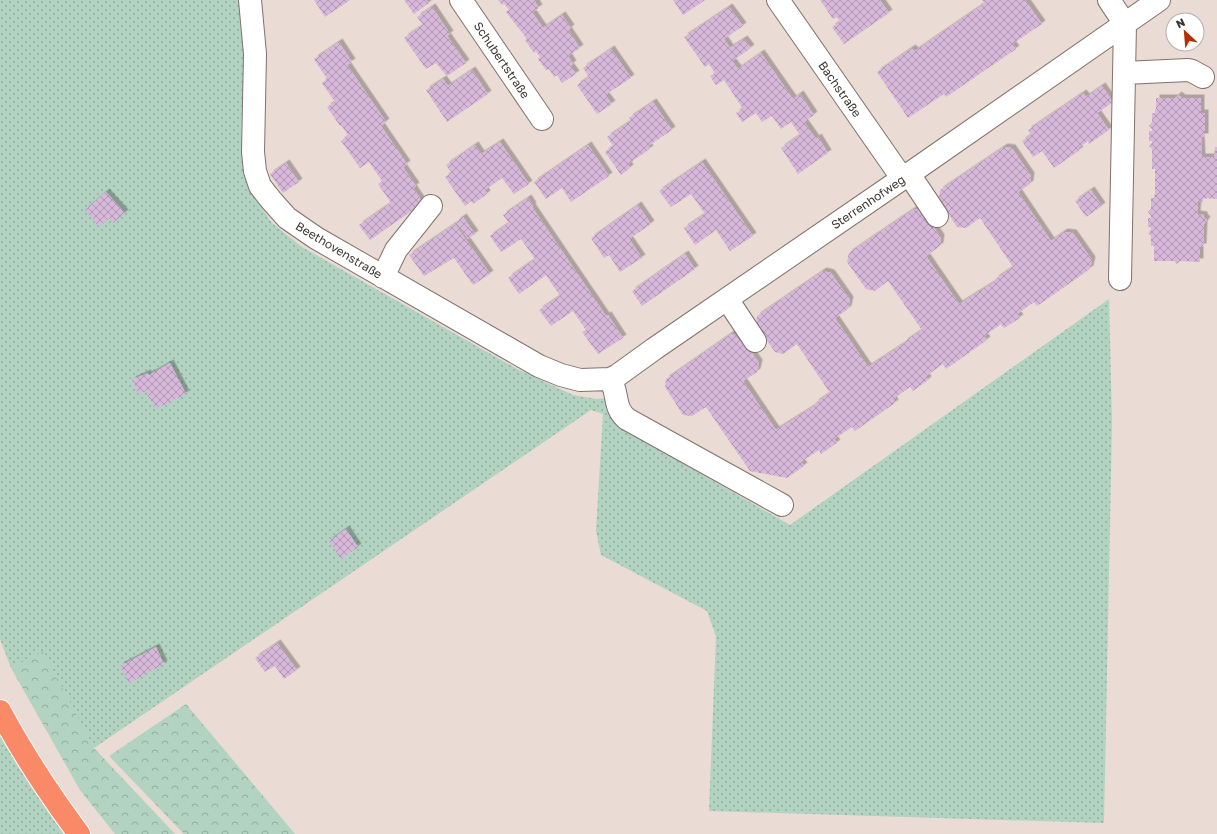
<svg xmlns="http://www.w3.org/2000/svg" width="1217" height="834" font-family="'Golos Text',sans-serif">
<defs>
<pattern id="grass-dots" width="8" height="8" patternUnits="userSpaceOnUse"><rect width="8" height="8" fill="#b2d3c1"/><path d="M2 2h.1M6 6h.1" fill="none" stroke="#92ac9e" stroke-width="1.8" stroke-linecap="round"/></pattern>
<pattern id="forest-crowns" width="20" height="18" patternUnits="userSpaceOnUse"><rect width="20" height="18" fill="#b2d3c1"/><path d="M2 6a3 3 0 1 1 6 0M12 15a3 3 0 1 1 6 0" fill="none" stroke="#92ac9e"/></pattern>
<pattern id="building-cross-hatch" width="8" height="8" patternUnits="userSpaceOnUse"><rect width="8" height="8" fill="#d7b7da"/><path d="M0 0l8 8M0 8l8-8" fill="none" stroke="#b096b2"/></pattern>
<filter id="shadow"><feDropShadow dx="3.5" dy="-3.5" stdDeviation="0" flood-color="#0004"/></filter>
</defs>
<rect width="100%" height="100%" fill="#ebdbd5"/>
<path fill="url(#grass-dots)" d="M 0,0 L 241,0 L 245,43 L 241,132 L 244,171 L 255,198 L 272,223 L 302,247 L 519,370 L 573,395 L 597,399 L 608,398 L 619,427 L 790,525 L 1109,299 L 1112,423 L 1104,823 L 709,811 L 716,637 L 707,611 L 601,555 L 596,531 L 603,414 L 591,410 L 94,748 L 43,652 L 11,668 L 0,639 Z
M 0,733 L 54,819 L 65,834 L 0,834 Z"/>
<path fill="url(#forest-crowns)" d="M 43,651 L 94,748 L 175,834 L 115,834 L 80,790 L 11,668 Z
M 186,704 L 295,834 L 184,834 L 109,756 Z"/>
<path fill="url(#building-cross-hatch)" filter="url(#shadow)" d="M 314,0 L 350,0 L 325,17 Z
M 404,0 L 426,0 L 429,3 L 414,14 Z
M 498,0 L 534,0 L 539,8 L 532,12 L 543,28 L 562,15 L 571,28 L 568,30 L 580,48 L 568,56 L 573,64 L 570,66 L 576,74 L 562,83 L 557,75 L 554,77 L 549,69 L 546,70 L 538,59 L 540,57 L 536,51 L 534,53 L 525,40 L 527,39 L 506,12 L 509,10 L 504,3 L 502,5 Z
M 673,0 L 705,0 L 683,15 Z
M 820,0 L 880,0 L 889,13 L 844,44 L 832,27 L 840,22 L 837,17 L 833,19 Z
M 982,0 L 1025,0 L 1042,24 L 1012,44 L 1016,49 L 946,97 L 944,94 L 908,118 L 877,72 L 912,48 L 915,51 L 985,3 Z
M 432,7 L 450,34 L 447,36 L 466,63 L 447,76 L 436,63 L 426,69 L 404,38 L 423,25 L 417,17 Z
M 729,7 L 743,26 L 724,39 L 730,48 L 744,39 L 751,48 L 732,61 L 738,69 L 761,53 L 793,99 L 800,94 L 814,115 L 804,122 L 816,139 L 818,137 L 828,153 L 798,174 L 781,148 L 800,135 L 791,122 L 781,129 L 772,116 L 762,122 L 756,113 L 742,122 L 736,113 L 743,109 L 724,80 L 716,85 L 710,76 L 715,73 L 709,64 L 705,67 L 684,37 Z
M 339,42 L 352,62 L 347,65 L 386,122 L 381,126 L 407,164 L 403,167 L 416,186 L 413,188 L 423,203 L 370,240 L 359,225 L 391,203 L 378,184 L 382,181 L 369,162 L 360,168 L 341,141 L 348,135 L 341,125 L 340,126 L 327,107 L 335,102 L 322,83 L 327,79 L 314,59 Z
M 611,49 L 631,78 L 605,95 L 612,104 L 597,114 L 577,85 L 589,77 L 583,68 Z
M 472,70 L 488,94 L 447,122 L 426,90 L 443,79 L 448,86 Z
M 1102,86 L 1113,102 L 1097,113 L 1109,130 L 1089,144 L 1088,141 L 1078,148 L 1080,150 L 1054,168 L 1042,151 L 1033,157 L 1022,141 L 1031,135 L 1028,130 L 1083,93 L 1086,97 Z
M 1178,95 L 1182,98 L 1201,98 L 1201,113 L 1205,113 L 1205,137 L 1201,137 L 1202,157 L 1214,157 L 1215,147 L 1217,147 L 1217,199 L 1203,198 L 1203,202 L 1198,202 L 1197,214 L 1204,215 L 1204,217 L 1207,220 L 1204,224 L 1203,247 L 1200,247 L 1200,262 L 1180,261 L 1177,264 L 1174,261 L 1154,261 L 1154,246 L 1151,246 L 1151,236 L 1148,233 L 1151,230 L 1151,227 L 1148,227 L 1148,218 L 1151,218 L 1151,216 L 1148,212 L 1151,209 L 1151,198 L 1155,198 L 1155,169 L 1152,169 L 1152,149 L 1149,146 L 1152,143 L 1152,141 L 1149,141 L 1149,131 L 1152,131 L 1152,129 L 1149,126 L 1152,122 L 1152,113 L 1156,113 L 1156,98 L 1175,98 Z
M 653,102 L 672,130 L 648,146 L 650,149 L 628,164 L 630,168 L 621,175 L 605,152 L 613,146 L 607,137 L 631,121 L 629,118 Z
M 500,142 L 529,184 L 514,194 L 502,178 L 485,190 L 487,194 L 473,204 L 471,201 L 465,206 L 445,177 L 452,173 L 446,165 L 475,145 L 481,154 Z
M 588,145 L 609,176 L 571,202 L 562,188 L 546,199 L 534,182 Z
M 1004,147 L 1012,148 L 1031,176 L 1030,184 L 1018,192 L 1051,241 L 1064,232 L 1073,233 L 1092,260 L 1090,269 L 1037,306 L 1034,302 L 1017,314 L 1020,318 L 1004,328 L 1001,324 L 984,336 L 987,340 L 946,369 L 943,364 L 926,376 L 928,380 L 913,391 L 910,387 L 893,399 L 895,403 L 855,431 L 852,427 L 834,439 L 837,443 L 821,454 L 819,450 L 801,462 L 804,466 L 787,478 L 750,471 L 706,407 L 692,416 L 683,415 L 665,387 L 666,379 L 731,334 L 740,336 L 759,363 L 757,372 L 743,381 L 776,430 L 816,405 L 815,403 L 830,393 L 797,344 L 783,354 L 775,352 L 756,325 L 757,316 L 823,271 L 831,273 L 850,300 L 848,309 L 835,318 L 868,367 L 905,343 L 904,342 L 922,330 L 888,281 L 875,291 L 866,289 L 847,262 L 849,253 L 914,209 L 923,210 L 941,238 L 940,246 L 926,256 L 959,304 L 996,281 L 995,279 L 1013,267 L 980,218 L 966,228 L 957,227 L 939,199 L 940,190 Z
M 702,162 L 753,236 L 730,251 L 716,230 L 695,245 L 684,228 L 705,214 L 691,194 L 671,207 L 659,191 Z
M 286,163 L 299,182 L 283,193 L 270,174 Z
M 1091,190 L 1102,206 L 1086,217 L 1075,201 Z
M 106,192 L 125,213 L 113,223 L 109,218 L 99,227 L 85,210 Z
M 528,198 L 533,206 L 532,207 L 606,316 L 608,315 L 623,338 L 598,354 L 582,332 L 586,330 L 573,311 L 551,326 L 539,310 L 560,296 L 546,275 L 519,294 L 508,278 L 535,259 L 521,239 L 501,252 L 490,236 L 509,223 L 503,215 Z
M 638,205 L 651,224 L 629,239 L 642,258 L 620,272 L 609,255 L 604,258 L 591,238 Z
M 463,217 L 475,234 L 468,239 L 456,222 Z
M 455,224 L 490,274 L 473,285 L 454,258 L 424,276 L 409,255 Z
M 685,254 L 695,269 L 642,306 L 632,291 Z
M 170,363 L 186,394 L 155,409 L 146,391 L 138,394 L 132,380 L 147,373 L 149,375 Z
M 346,529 L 358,547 L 341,559 L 329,541 Z
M 277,643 L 297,670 L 284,679 L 275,666 L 265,672 L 255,658 Z
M 156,647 L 164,664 L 129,683 L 120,666 Z"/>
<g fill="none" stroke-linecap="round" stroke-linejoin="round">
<defs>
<path id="minor" d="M 250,0 L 255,54 L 253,152 L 255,171 L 260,186 L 271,200 L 287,218 L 316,238 L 539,366 L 561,375 L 580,380 L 610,379 L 618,375 L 654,349 L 909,174 L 1159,0
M 461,0 L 542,119
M 778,0 L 902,178
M 1109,0 L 1125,24
M 1124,73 L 1188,70 L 1192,71 L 1203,77
M 909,174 L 937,216
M 383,277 L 396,250 L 431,206
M 1120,279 L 1125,24
M 727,299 L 755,341
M 610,379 C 619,393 613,408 627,419 L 782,505"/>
<path id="highway" d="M 0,711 C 23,754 50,795 79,834"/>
</defs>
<use href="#minor" stroke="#80726c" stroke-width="24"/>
<use href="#highway" stroke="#fff" stroke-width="24"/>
<use href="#minor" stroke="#fff" stroke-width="22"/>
<use href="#highway" stroke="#fa8967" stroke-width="22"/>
</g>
<g text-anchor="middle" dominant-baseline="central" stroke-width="3" stroke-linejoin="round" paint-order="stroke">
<g font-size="12" fill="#3d3734" stroke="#fff">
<text transform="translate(502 60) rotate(56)">Schubertstraße</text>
<text transform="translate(840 89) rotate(55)">Bachstraße</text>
<text transform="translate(868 202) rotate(-34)">Sterrenhofweg</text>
<text transform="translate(339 250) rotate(31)">Beethovenstraße</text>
</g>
</g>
<g transform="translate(1185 32) rotate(334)"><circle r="19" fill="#ffffff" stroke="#b1afae"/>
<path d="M0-3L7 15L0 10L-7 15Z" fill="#b82e00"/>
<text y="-6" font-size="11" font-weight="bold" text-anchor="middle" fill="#3d3734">N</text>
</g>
</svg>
